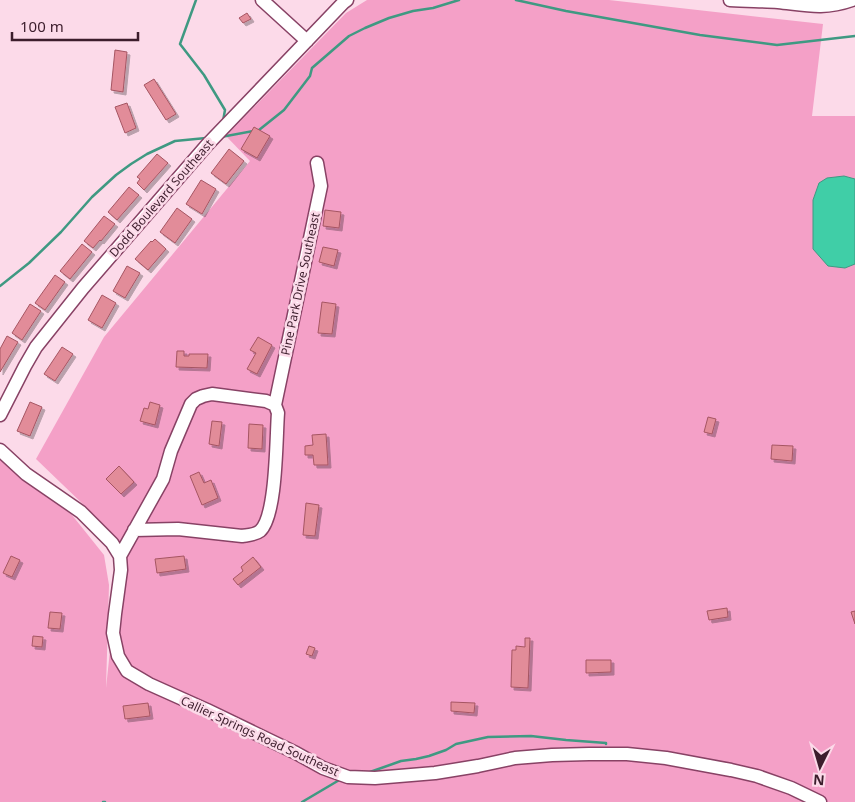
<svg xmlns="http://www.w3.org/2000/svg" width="855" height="802" font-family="'Noto Sans',sans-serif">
<defs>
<filter id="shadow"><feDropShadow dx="3" dy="3" stdDeviation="0" flood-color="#0004"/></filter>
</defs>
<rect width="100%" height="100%" fill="#fcdae9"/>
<path fill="#f4a0c7" d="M 367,0 L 609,0 L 823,24 L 812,116 L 855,116 L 855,802 L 0,802 L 0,459 L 72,515 L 104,555 L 109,585 L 106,688 L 120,556 L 88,509 L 36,459 L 104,337 L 250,161 L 226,136 L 346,13 Z"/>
<path fill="#40cea7" stroke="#3f9982" d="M 844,176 L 855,179 L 855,264 L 845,268 L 828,266 L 813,249 L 813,200 L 819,183 L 827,178 Z"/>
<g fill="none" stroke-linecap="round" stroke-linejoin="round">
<path stroke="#3f9982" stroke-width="2.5" d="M 196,0 L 180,44 L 204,75 L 225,110 L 223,121
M 516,0 L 566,11 L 700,35 L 777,45 L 855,36
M 221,137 L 259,130 L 284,110 L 310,76 L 312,68 L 349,36 L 365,28 L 389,18 L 413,11 L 433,8 L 459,0
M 0,286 L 29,263 L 61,232 L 92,197 L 116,175 L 131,164 L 147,154 L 175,141 L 206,138
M 370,772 L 401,761 L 416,759 L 429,756 L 446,750 L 456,744 L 488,737 L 531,736 L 566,740 L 606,743 L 606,744
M 103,802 L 105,802
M 302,802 L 341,779"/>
</g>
<path fill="#e28c99" stroke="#a55562" filter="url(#shadow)" d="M 247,13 L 251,19 L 243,23 L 239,18 Z
M 115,50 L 127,52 L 123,92 L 111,90 Z
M 154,79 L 176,114 L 166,120 L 144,85 Z
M 127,103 L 136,128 L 125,133 L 115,107 Z
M 254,127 L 270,136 L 257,158 L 241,149 Z
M 229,149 L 244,161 L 226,184 L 211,173 Z
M 157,154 L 168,163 L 144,190 L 137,183 L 140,179 L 137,177 Z
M 201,180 L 216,189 L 202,214 L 186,204 Z
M 129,187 L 139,195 L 117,220 L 108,212 Z
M 177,208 L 192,219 L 175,243 L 160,232 Z
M 325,210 L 341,212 L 339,228 L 323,226 Z
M 104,216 L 115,224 L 101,241 L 100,240 L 93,248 L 84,241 Z
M 155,239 L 166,249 L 148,270 L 135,259 L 151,241 L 152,242 Z
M 82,244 L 92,252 L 70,279 L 60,271 Z
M 323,247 L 338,250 L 334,266 L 319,262 Z
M 127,266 L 140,273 L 125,298 L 113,291 Z
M 55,275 L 65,282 L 45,310 L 35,303 Z
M 102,295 L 116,303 L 102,328 L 88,320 Z
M 322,302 L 336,304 L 332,334 L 318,333 Z
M 30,304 L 41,311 L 22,340 L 12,333 Z
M 7,336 L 18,342 L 0,372 L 0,349 Z
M 258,337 L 272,345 L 257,374 L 247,369 L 256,353 L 250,350 Z
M 62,347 L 73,354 L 55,381 L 44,374 Z
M 177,351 L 184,351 L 184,356 L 189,356 L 189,354 L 208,354 L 207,368 L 176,367 Z
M 30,402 L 42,407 L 30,436 L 17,431 Z
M 150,402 L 160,405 L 155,425 L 140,421 L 144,408 L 148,409 Z
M 708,417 L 716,419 L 712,434 L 704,432 Z
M 212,421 L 222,422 L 219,446 L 209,444 Z
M 249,424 L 263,425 L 262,449 L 248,448 Z
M 326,434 L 328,465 L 314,465 L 313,455 L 305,455 L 305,446 L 313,445 L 312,435 Z
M 772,445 L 793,446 L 792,461 L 771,459 Z
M 119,466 L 134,482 L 121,494 L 106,479 Z
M 199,472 L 204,483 L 211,480 L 218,498 L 202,505 L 190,476 Z
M 306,503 L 319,505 L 315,536 L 303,535 Z
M 11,556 L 20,560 L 12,577 L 3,573 Z
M 184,556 L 186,569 L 157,573 L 155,559 Z
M 253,557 L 261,567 L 238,585 L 233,579 L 243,571 L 241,567 Z
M 727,608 L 728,617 L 709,620 L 707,611 Z
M 855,611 L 855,624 L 851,612 Z
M 50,612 L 62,613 L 60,629 L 48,628 Z
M 33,636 L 43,637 L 42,647 L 32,646 Z
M 525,638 L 530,638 L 528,688 L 511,687 L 512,650 L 516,650 L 516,646 L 525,647 Z
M 309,646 L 315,648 L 312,656 L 306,654 Z
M 586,660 L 611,660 L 611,672 L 586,673 Z
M 451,702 L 475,703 L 474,713 L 451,711 Z
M 148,703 L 150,716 L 125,719 L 123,706 Z"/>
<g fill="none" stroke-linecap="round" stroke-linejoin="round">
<defs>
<path id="minor" d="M 262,0 L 307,41
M 730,0 C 746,1 762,1 778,2 C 806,5 824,10 852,0
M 275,405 L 321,186 L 317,163
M 0,415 L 25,366 L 36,347 L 83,288 L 207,145 L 343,3 L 347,0
M 0,450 L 26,474 L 81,512 L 112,543 L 120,556 L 121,570 L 115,614 L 113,633 L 118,656 L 127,671 L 149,684 L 207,710 L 296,753 L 323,768 L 348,777 L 375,778 L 435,773 L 478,766 L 515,758 L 552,755 L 589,754 L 627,754 L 666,758 L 731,770 L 757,776 L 791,788 L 820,802
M 120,556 L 163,479 L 171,451 L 191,404 L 196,399 L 203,396 L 212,394 L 266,401 L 275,405 L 278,413 C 276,437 277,516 260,531 C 255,535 248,535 242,536 L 178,529 L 134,530"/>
</defs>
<use href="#minor" stroke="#884265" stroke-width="15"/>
<use href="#minor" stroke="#fff" stroke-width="12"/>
</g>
<g text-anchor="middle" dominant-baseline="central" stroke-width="5" stroke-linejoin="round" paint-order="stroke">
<g font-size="12" fill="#3c1d2c" stroke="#fcdae9">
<text transform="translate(161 198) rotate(-49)">Dodd Boulevard Southeast</text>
<text transform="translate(300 284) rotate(-78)">Pine Park Drive Southeast</text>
<text transform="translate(260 736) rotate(25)">Callier Springs Road Southeast</text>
</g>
</g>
<g transform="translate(820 767) rotate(185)" stroke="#fcdae9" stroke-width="4" paint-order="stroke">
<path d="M0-4L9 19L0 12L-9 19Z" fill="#3c1d2c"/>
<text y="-8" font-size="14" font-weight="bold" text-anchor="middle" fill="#3c1d2c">N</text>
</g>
<path d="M12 32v8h126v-8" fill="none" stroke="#3c1d2c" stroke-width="2.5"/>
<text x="20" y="32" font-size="15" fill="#3c1d2c" stroke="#fcdae9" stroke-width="4" paint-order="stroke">100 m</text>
</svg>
